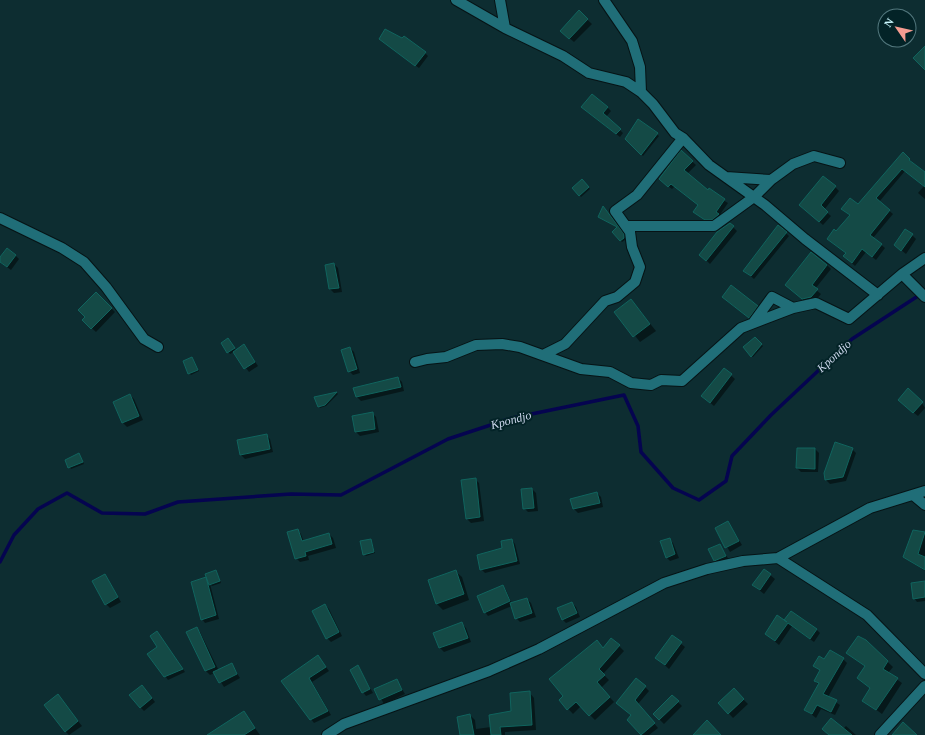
<svg xmlns="http://www.w3.org/2000/svg" width="925" height="735" font-family="'Times New Roman',serif">
<rect width="100%" height="100%" fill="#0d2d31"/>
<path fill="#0007" d="M 579,12 L 592,24 L 574,42 L 561,31 Z
M 384,42 L 425,53 L 428,56 L 419,68 Z
M 607,107 L 611,111 L 606,117 L 623,133 L 620,137 L 586,111 Z
M 638,120 L 659,136 L 643,156 L 626,139 Z
M 682,152 L 696,165 L 687,174 L 708,191 L 728,203 L 719,216 L 722,218 L 709,223 L 698,215 L 699,205 L 675,186 L 672,189 L 663,182 Z
M 903,154 L 925,174 L 925,199 L 918,193 L 924,186 L 905,171 L 879,202 L 893,214 L 873,238 L 885,248 L 876,260 L 866,252 L 855,266 L 844,256 L 846,253 L 836,233 L 851,215 L 846,212 L 858,206 Z
M 582,180 L 590,189 L 581,197 L 573,188 Z
M 835,187 L 839,191 L 824,210 L 831,216 L 823,225 L 804,208 Z
M 605,209 L 625,237 L 625,240 L 622,242 L 613,232 L 618,228 L 601,218 Z
M 730,224 L 737,231 L 710,264 L 704,258 Z
M 778,226 L 789,236 L 754,279 L 747,273 Z
M 912,235 L 916,239 L 906,254 L 895,245 Z
M 15,255 L 19,259 L 11,270 L 0,262 L 0,259 Z
M 334,264 L 338,268 L 342,292 L 334,293 L 330,289 L 326,266 Z
M 827,265 L 831,269 L 815,289 L 821,294 L 815,301 L 807,303 L 786,285 Z
M 96,293 L 115,312 L 96,332 L 83,320 Z
M 631,300 L 656,331 L 640,342 L 616,312 Z
M 727,301 L 757,306 L 761,310 L 753,321 Z
M 755,339 L 763,346 L 753,357 L 751,356 Z
M 230,341 L 236,351 L 244,346 L 258,366 L 249,372 L 234,352 L 230,354 L 222,344 Z
M 350,348 L 354,352 L 360,373 L 353,375 L 349,371 Z
M 192,358 L 199,371 L 191,375 L 189,373 Z
M 724,369 L 735,379 L 714,406 L 707,400 Z
M 398,378 L 402,382 L 404,391 L 361,401 L 357,397 L 354,388 Z
M 337,393 L 338,394 L 326,406 L 320,408 L 315,398 Z
M 130,395 L 134,399 L 143,420 L 127,427 L 123,423 L 114,402 Z
M 922,403 L 925,408 L 918,416 L 903,404 Z
M 372,413 L 376,417 L 379,432 L 360,436 L 356,432 Z
M 266,435 L 270,439 L 273,452 L 245,459 L 241,455 L 238,441 Z
M 815,449 L 819,453 L 818,472 L 801,472 L 797,468 Z
M 852,449 L 856,453 L 846,481 L 830,484 L 826,480 L 825,473 Z
M 80,456 L 84,464 L 71,469 L 66,460 Z
M 475,479 L 479,483 L 484,521 L 471,523 L 467,519 Z
M 532,489 L 536,493 L 538,511 L 528,512 L 524,508 Z
M 597,493 L 601,497 L 603,507 L 578,513 L 574,509 L 572,500 Z
M 728,522 L 742,545 L 730,552 L 716,528 Z
M 297,530 L 301,534 L 304,542 L 329,534 L 333,538 L 336,548 L 308,556 L 309,560 L 300,562 L 296,558 Z
M 924,533 L 925,534 L 925,571 L 904,557 Z
M 669,539 L 673,543 L 679,558 L 670,561 L 666,557 Z
M 371,540 L 375,553 L 366,556 L 364,554 Z
M 512,540 L 515,544 L 520,564 L 485,573 L 481,569 Z
M 720,545 L 729,560 L 719,564 L 715,560 Z
M 764,570 L 775,579 L 764,594 L 753,585 Z
M 216,571 L 221,583 L 212,586 L 210,584 L 219,619 L 205,623 L 202,619 L 205,579 L 210,583 Z
M 455,571 L 462,577 L 469,600 L 443,610 L 437,604 Z
M 105,575 L 121,602 L 110,608 L 106,604 Z
M 925,582 L 925,601 L 917,602 L 914,598 Z
M 502,586 L 506,590 L 512,604 L 527,599 L 531,603 L 536,617 L 520,622 L 516,618 L 512,606 L 488,616 L 485,612 Z
M 572,603 L 576,607 L 580,617 L 566,623 L 562,619 Z
M 325,605 L 329,609 L 342,636 L 331,642 L 327,638 Z
M 777,617 L 788,624 L 816,629 L 820,633 L 814,642 L 792,626 L 779,645 L 766,634 Z
M 462,624 L 466,628 L 471,642 L 444,652 L 440,648 L 435,634 Z
M 196,628 L 200,632 L 219,671 L 231,664 L 240,678 L 224,687 L 215,673 L 210,675 L 206,671 L 188,633 Z
M 157,633 L 185,672 L 168,680 L 149,654 L 158,647 Z
M 673,637 L 685,647 L 669,669 L 657,658 Z
M 866,641 L 893,667 L 888,673 L 902,683 L 882,714 L 863,700 L 871,689 L 858,678 L 866,667 L 848,653 Z
M 619,646 L 624,651 L 603,674 L 609,680 L 601,688 L 614,702 L 595,720 L 581,706 L 573,714 L 560,700 L 603,649 Z
M 318,657 L 329,671 L 312,682 L 331,715 L 314,723 L 282,682 Z
M 843,659 L 847,663 L 828,697 L 840,705 L 835,715 L 821,709 L 816,718 L 806,710 L 819,685 L 815,681 L 821,671 L 814,666 L 825,660 Z
M 358,666 L 373,693 L 366,696 L 363,692 Z
M 397,681 L 405,694 L 384,704 L 376,690 Z
M 645,687 L 649,691 L 638,704 L 658,728 L 649,735 L 642,735 L 628,720 L 632,716 L 621,706 Z
M 146,690 L 155,702 L 144,711 L 140,707 Z
M 734,690 L 748,704 L 733,718 L 719,703 Z
M 529,692 L 534,698 L 536,730 L 505,732 L 505,735 L 461,735 L 470,715 L 475,720 L 476,729 L 491,727 L 512,711 Z
M 672,696 L 682,706 L 664,724 L 654,714 Z
M 61,700 L 82,726 L 69,735 L 65,731 Z
M 244,713 L 260,735 L 222,735 Z
M 846,726 L 856,735 L 830,735 L 843,729 Z"/>
<g fill="none" stroke-linecap="round" stroke-linejoin="round">
<path stroke="#050450" stroke-width="3.5" d="M 0,562 L 14,535 L 38,509 L 67,493 L 102,513 L 145,514 L 178,502 L 291,494 L 341,495 L 448,439 L 512,418 L 624,395 L 638,426 L 641,452 L 673,488 L 699,500 L 726,481 L 732,456 L 771,415 L 852,339 L 921,294"/>
</g>
<path fill="#144a46" stroke="#10645e" d="M 579,10 L 588,19 L 569,39 L 560,31 Z
M 385,29 L 402,38 L 404,36 L 426,52 L 415,66 L 379,39 Z
M 925,46 L 925,70 L 913,58 Z
M 592,94 L 608,107 L 603,113 L 621,129 L 616,134 L 581,107 Z
M 638,119 L 658,133 L 641,155 L 625,139 Z
M 681,150 L 693,161 L 684,170 L 708,190 L 709,188 L 725,199 L 716,212 L 719,214 L 712,220 L 705,220 L 693,212 L 698,205 L 671,184 L 668,187 L 659,179 Z
M 903,152 L 910,159 L 909,160 L 925,172 L 925,187 L 902,169 L 876,198 L 890,210 L 870,235 L 882,244 L 872,257 L 862,249 L 852,263 L 843,256 L 846,253 L 827,239 L 834,229 L 836,231 L 850,215 L 841,209 L 850,198 L 858,204 Z
M 823,176 L 836,186 L 821,205 L 828,212 L 819,222 L 799,205 Z
M 582,179 L 589,187 L 579,196 L 572,188 Z
M 603,206 L 624,234 L 624,238 L 620,241 L 612,232 L 617,227 L 598,217 Z
M 730,223 L 734,226 L 706,261 L 699,255 L 717,232 Z
M 778,225 L 787,232 L 751,276 L 743,271 Z
M 905,229 L 913,234 L 901,251 L 894,245 Z
M 7,248 L 16,255 L 7,267 L 0,262 L 0,257 Z
M 811,252 L 827,265 L 812,285 L 818,289 L 811,297 L 802,299 L 785,285 Z
M 334,263 L 339,288 L 329,289 L 325,265 Z
M 731,285 L 758,306 L 749,318 L 722,297 Z
M 96,292 L 112,308 L 91,329 L 82,320 L 85,317 L 78,310 Z
M 631,299 L 650,324 L 633,337 L 614,312 Z
M 755,337 L 762,344 L 751,357 L 743,347 Z
M 228,338 L 235,348 L 227,353 L 221,343 Z
M 244,344 L 255,362 L 244,369 L 233,352 Z
M 350,347 L 357,369 L 348,372 L 341,350 Z
M 192,357 L 198,370 L 188,374 L 183,361 Z
M 724,368 L 732,374 L 710,403 L 701,396 Z
M 398,377 L 401,387 L 356,397 L 353,388 Z
M 908,388 L 923,402 L 913,413 L 898,400 Z
M 337,392 L 325,405 L 318,407 L 314,397 Z
M 130,394 L 139,416 L 122,423 L 113,402 Z
M 373,412 L 375,429 L 355,432 L 352,416 Z
M 267,434 L 270,449 L 240,455 L 237,440 Z
M 835,442 L 853,448 L 843,477 L 825,480 L 824,473 Z
M 797,448 L 815,448 L 815,469 L 796,468 Z
M 79,453 L 83,462 L 68,468 L 65,460 Z
M 476,478 L 480,517 L 466,519 L 461,480 Z
M 532,488 L 534,508 L 523,509 L 521,489 Z
M 597,492 L 600,503 L 573,509 L 570,499 Z
M 728,521 L 739,541 L 725,548 L 715,528 Z
M 298,529 L 302,541 L 329,533 L 332,544 L 305,552 L 306,556 L 295,559 L 287,532 Z
M 913,530 L 925,532 L 918,554 L 925,557 L 925,570 L 903,557 Z
M 670,538 L 675,554 L 666,558 L 660,541 Z
M 371,539 L 374,552 L 363,555 L 360,541 Z
M 512,539 L 517,561 L 480,570 L 477,555 L 502,548 L 501,541 Z
M 720,544 L 726,556 L 714,561 L 708,549 Z
M 764,569 L 771,574 L 760,590 L 752,585 Z
M 216,570 L 220,581 L 209,585 L 205,574 Z
M 456,570 L 464,594 L 436,604 L 428,580 Z
M 105,574 L 118,597 L 105,605 L 92,581 Z
M 206,577 L 216,615 L 201,620 L 191,582 Z
M 925,581 L 925,597 L 913,599 L 911,583 Z
M 503,585 L 510,601 L 484,613 L 477,596 Z
M 527,598 L 532,613 L 515,619 L 510,603 Z
M 572,602 L 577,613 L 562,620 L 557,608 Z
M 325,604 L 339,632 L 326,639 L 312,611 Z
M 791,611 L 817,629 L 810,639 L 788,623 L 775,641 L 765,634 L 777,615 L 787,622 L 784,620 Z
M 462,622 L 468,638 L 439,648 L 433,633 Z
M 197,627 L 215,667 L 205,671 L 186,632 Z
M 157,631 L 183,669 L 164,677 L 147,654 L 157,647 L 150,636 Z
M 672,635 L 682,642 L 665,665 L 655,658 Z
M 858,636 L 866,640 L 888,661 L 883,669 L 898,678 L 876,710 L 862,701 L 870,688 L 857,678 L 865,666 L 846,653 Z
M 611,638 L 620,645 L 599,669 L 605,675 L 597,682 L 610,697 L 589,716 L 576,702 L 567,710 L 559,700 L 563,696 L 549,679 L 597,640 L 603,648 Z
M 830,650 L 844,658 L 823,694 L 837,700 L 831,712 L 817,705 L 812,714 L 804,710 L 819,683 L 814,681 L 820,670 L 813,666 L 819,656 L 824,659 Z
M 318,655 L 326,667 L 309,678 L 328,711 L 310,720 L 281,681 Z
M 232,663 L 237,674 L 219,683 L 213,672 Z
M 358,665 L 370,689 L 362,693 L 350,670 Z
M 636,678 L 646,686 L 635,700 L 655,723 L 641,735 L 627,720 L 631,715 L 616,703 Z
M 397,679 L 402,690 L 379,700 L 374,689 Z
M 142,685 L 152,698 L 140,708 L 129,695 Z
M 734,688 L 744,699 L 728,714 L 718,703 Z
M 530,691 L 532,725 L 500,727 L 501,735 L 491,735 L 489,715 L 511,711 L 510,693 Z
M 58,694 L 78,721 L 65,732 L 44,705 Z
M 672,695 L 679,701 L 659,720 L 653,714 Z
M 244,711 L 255,728 L 244,735 L 207,735 Z
M 470,714 L 474,735 L 460,735 L 457,717 Z
M 831,718 L 852,735 L 829,735 L 822,729 Z
M 707,720 L 721,735 L 693,735 Z
M 903,722 L 917,735 L 892,735 Z"/>
<g fill="none" stroke-linecap="round" stroke-linejoin="round">
<defs>
<path id="street" d="M 456,0 L 505,28 L 563,56 L 589,73 L 626,82 L 641,92 L 653,104 L 675,133 L 683,138 L 709,165 L 765,205 L 805,239 L 878,295
M 500,0 L 505,28
M 604,0 L 632,41 L 640,67 L 641,92
M 726,177 L 771,180 L 793,164 L 814,156 L 840,163
M 0,218 L 62,248 L 84,262 L 106,287 L 144,339 L 158,347
M 626,226 L 714,226 L 754,197 L 771,180
M 902,274 L 925,258
M 753,323 L 772,297 L 793,308
M 543,355 L 565,344 L 605,301 L 617,297 L 635,282 L 640,267 L 632,247 L 630,232 L 615,211 L 637,195 L 683,138
M 415,362 L 427,359 L 446,357 L 476,345 L 502,344 L 520,347 L 581,369 L 610,372 L 631,383 L 651,385 L 661,380 L 682,381 L 741,328 L 793,308 L 816,303 L 849,319 L 902,274 L 925,297
M 913,495 L 925,505
M 778,558 L 867,615 L 925,674
M 327,735 L 344,724 L 489,671 L 539,649 L 664,583 L 707,569 L 743,561 L 778,558 L 870,508 L 925,491
M 880,735 L 925,686"/>
</defs>
<use href="#street" stroke="#061315" stroke-width="12"/>
<use href="#street" stroke="#206e78" stroke-width="10"/>
</g>
<g text-anchor="middle" dominant-baseline="central" stroke-width="4" stroke-linejoin="round" paint-order="stroke">
<g font-size="12" font-style="italic" fill="#ced8ed" stroke="#032327">
<text transform="translate(834 356) rotate(-43)">Kpondjo</text>
<text transform="translate(511 420) rotate(-15)">Kpondjo</text>
</g>
</g>
<g transform="translate(897 28) rotate(304)"><circle r="19" fill="#032327" stroke="#52777d"/>
<path d="M0-3L7 15L0 10L-7 15Z" fill="#f59c91"/>
<text y="-6" font-size="11" font-weight="bold" text-anchor="middle" fill="#c9f6fd">N</text>
</g>
</svg>
